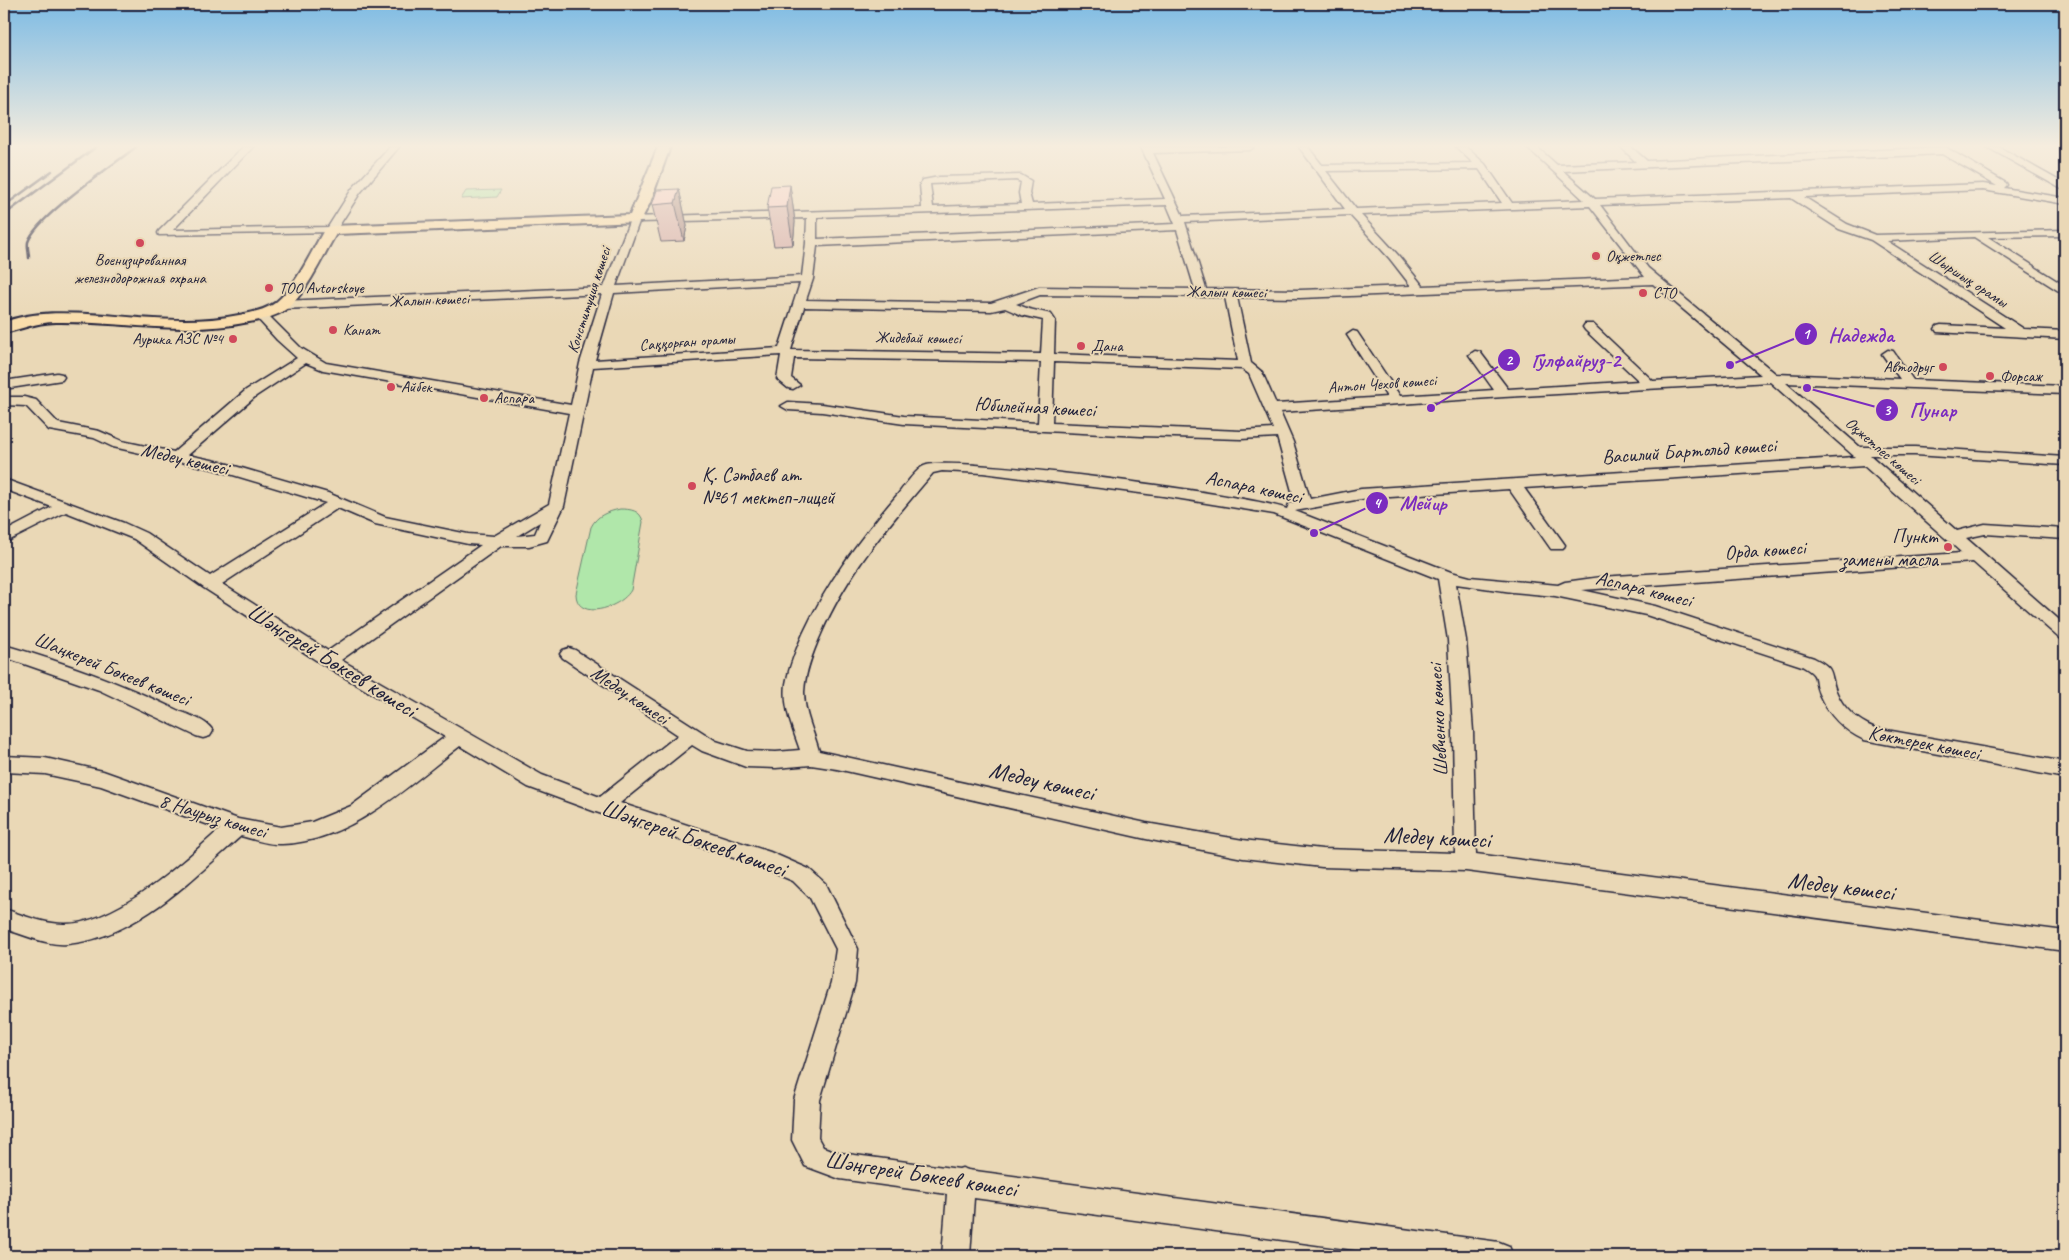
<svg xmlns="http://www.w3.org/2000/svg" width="2069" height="1260" font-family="Caveat,sans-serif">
<rect width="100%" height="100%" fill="#ead8b6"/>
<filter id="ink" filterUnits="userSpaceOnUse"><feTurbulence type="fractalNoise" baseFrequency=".02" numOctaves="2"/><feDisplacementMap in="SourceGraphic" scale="10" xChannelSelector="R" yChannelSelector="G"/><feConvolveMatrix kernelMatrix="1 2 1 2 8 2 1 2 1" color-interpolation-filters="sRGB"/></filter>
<g filter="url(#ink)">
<path fill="#b0e7aa" stroke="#698472" d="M 501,190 L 497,197 L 461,199 L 466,191 Z
M 620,509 C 630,509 641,510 643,522 L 631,590 C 621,608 577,622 576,594 L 591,527 C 597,515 607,512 620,509 Z"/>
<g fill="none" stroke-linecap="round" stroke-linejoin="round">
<defs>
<path id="minor" d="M 243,147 L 253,147 L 173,230 L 328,227 L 352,189 L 390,147 L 399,147 L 360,193 L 335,232 L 159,235 L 158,233 L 159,231 Z
M 1141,147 L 1254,147 L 1250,150 L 1153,153 L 1183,216 L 1345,209 L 1299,147 L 1308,147 L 1322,165 L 1473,163 L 1456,147 L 1466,147 L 1485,164 L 1512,203 L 1584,200 L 1527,147 L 1537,147 L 1557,165 L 1636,162 L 1621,147 L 1631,147 L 1647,161 L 1945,147 L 2006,183 L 2007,185 L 2004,188 L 2065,198 L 2065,204 L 1983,190 L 1804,197 L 1847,224 L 1875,235 L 2065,230 L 2065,236 L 1988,237 L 2065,286 L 2065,295 L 1974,237 L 1887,241 L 2024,329 L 2065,331 L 2065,339 L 1937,332 L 1935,329 L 1937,326 L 1941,325 L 2005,328 L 1871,240 L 1839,229 L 1791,198 L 1600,205 L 1648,268 L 1776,374 L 1900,379 L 1882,354 L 1888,350 L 1893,351 L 1913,380 L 2065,386 L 2065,394 L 1786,383 L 1860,447 L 1915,447 L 2065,457 L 2065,465 L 1915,455 L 1870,455 L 1957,531 L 1985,524 L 2065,529 L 2065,539 L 1985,534 L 1966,538 L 2065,625 L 2065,640 L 2059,638 L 1973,562 L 1582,590 L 1655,606 L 1814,658 C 1836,669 1829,672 1836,691 C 1843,709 1858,721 1875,728 L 2065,762 L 2065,778 L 1864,740 C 1843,730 1829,716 1819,694 C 1812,677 1821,677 1802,666 L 1646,615 L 1555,596 L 1512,592 L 1456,584 L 1466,640 L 1473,731 L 1476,854 L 2065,931 L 2065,951 L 1466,871 L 1322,867 L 1243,858 L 1146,839 L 837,769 L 811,765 L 776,768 L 746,767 L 702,751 L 692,745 L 620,803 L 770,852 L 809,869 L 826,884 L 858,949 L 855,983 L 820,1100 L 818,1138 L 823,1147 L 840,1153 L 959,1169 L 962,1168 L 968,1170 L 1499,1242 L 1509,1246 L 1513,1256 L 1399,1256 L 974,1198 L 970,1256 L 942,1256 L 947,1194 L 840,1179 L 805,1166 L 792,1140 L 794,1100 L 831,983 L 836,949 L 810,898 L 793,881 L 755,865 L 596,812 L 528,787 L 460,746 C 409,785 350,842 282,844 C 269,845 253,839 241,836 C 192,879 136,938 67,944 C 47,946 23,934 4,929 L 4,909 C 23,915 44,924 64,924 C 116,925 183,862 220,829 L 101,786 L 45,774 L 4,772 L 4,756 L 45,758 L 103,771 L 238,819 L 281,827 L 312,822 L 351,806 L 445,737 L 322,664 L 204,588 L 134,539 L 66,512 L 4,543 L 4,532 L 52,507 L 4,489 L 4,479 L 124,523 L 146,533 L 210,576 L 326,503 L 213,469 L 113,447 L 94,438 L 49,430 L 26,406 L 4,405 L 4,397 L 24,397 L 36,400 L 58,423 L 99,431 L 122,441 L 174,452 L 246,390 L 297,358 L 277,340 L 257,318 L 255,315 L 261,311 L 265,312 L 301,348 L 326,363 L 571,405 L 580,363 L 602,294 L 283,309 L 277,305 L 283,301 L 604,287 L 631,217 L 922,208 L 920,184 L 923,180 L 939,177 L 1021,175 L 1031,181 L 1029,193 L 1032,204 L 1165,199 ZM 1942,154 L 1997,186 L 1983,184 L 1595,199 L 1563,171 ZM 1479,169 L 1502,203 L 1356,209 L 1326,171 ZM 1016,180 L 1021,182 L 1019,193 L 1021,204 L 933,207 L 930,184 ZM 1167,205 L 1175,224 L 817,239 L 817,217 ZM 1590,206 L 1645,277 L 1423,286 L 1398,255 L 1361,215 ZM 1350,215 L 1390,259 L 1411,286 L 1300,290 L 1206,289 L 1185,222 ZM 807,218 L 806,243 L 802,276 L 616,286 L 639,222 ZM 1177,230 L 1195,289 L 1039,287 L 991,303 L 806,300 L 813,279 L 817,246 ZM 800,283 L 779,348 L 595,360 L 614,293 ZM 1653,284 L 1761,375 L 1653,381 L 1593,324 L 1585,324 L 1583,327 L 1585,330 L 1639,381 L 1508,389 L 1480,352 L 1475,351 L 1469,355 L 1494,390 L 1400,396 L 1357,332 L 1353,331 L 1347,335 L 1387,397 L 1276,404 L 1262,372 L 1251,363 L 1237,297 L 1300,298 ZM 1040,295 L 1225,297 L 1238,361 L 1054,354 L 1055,320 L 1051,314 L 1029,309 L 1016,304 ZM 804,307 L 991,311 L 1005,308 L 1021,315 L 1043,320 L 1041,354 L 791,350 ZM 781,355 L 777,379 L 788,388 L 793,389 L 800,385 L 791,378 L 794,358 L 1041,362 L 1038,423 L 904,416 L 822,404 L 788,402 L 781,406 L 788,410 L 822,412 L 904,424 L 1141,436 L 1241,439 L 1277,437 L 1295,502 L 1289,504 L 1287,509 C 1253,495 947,454 924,466 C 916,469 904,487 898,494 C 861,537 827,582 803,634 C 796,650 789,667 786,684 C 783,708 793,729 800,750 L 776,752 L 747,751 L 716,741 L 575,650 L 569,648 L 563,650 L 560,654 L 563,658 L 678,735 L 600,797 L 542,775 L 341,660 L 501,546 L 529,546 L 547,541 L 564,506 L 593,367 ZM 1054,362 L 1242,369 L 1249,374 L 1273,429 L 1241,431 L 1052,423 ZM 306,363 L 323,370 L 569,413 L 549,504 L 494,536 L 468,534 L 385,517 L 328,493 L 221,462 L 188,455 L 256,396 ZM 1770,382 L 1855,457 L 1361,489 L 1310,499 L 1293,442 L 1280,412 L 1504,397 ZM 1864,466 L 1962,553 L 1601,577 L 1565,582 L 1558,585 L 1470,577 L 1451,572 L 1295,511 L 1361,499 L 1509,489 L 1551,549 L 1563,549 L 1565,545 L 1524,488 ZM 942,471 L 983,473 L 1163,496 L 1274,514 L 1438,579 L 1448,640 L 1453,731 L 1455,853 L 1322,849 L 1243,840 L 1146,823 L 819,751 C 814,732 804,713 804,692 C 805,672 813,652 821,634 C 847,573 890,523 933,473 ZM 338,508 L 375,524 L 468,544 L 481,545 L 328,651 L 222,584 ZM 540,522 L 535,534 L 517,536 Z
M 1987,147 L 1999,147 L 2065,184 L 2065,191 Z
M 2058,147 L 2065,147 L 2065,152 Z
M 57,373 L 62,374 L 64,377 L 62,380 L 4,389 L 4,381 Z
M 4,645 C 63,662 121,683 177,710 C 188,715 207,720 213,731 L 210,736 L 203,738 L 196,736 L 99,690 L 4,657 Z"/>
<path id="major" d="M 658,147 L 670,147 L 650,203 L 640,222 L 336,234 C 322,257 307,294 285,310 C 275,317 261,320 249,322 C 184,336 121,321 56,322 C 37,322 22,329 4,333 L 4,322 C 37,310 71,313 106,315 C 150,319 196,324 239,315 C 251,313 265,310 275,303 C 297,285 310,254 324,230 L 331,226 L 630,215 Z"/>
</defs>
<use href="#minor" stroke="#22223b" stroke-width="3"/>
<use href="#major" stroke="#22223b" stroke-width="4"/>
<use href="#minor" fill="#ead8b6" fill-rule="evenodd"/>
<use href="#major" fill="#faddab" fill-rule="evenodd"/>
<path stroke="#22223b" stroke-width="2.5" d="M 4,206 L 52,171
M 4,215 L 96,147
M 29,258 C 29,253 27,247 28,242 C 37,216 112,166 136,147"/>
</g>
<path fill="#d6ada8" stroke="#22223b" d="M 790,185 L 795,222 L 793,245 L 774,246 L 767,208 Z
M 679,189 L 687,226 L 684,241 L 661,242 L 652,205 Z"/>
<path fill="#ae8d88" stroke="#22223b" d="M 790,185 L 795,222 L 793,245 L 787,207 Z
M 679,189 L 687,226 L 684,241 L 675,203 Z"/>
<path fill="#f9c9c3" stroke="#22223b" d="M 790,185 L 787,207 L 767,208 L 771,186 Z
M 679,189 L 675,203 L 652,205 L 657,190 Z"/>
</g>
<linearGradient id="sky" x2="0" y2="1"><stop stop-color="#7dbbe4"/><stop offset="0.45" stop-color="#f6edde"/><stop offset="1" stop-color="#f6edde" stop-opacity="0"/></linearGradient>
<rect width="2069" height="324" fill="url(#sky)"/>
<g fill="#d1495b" stroke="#ead8b6" stroke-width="2">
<circle cx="140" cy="243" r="5"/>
<circle cx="1596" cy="256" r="5"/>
<circle cx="269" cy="288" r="5"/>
<circle cx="1643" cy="293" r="5"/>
<circle cx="333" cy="330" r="5"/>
<circle cx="233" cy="339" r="5"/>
<circle cx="1081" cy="346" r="5"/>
<circle cx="1943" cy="367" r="5"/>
<circle cx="1990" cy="376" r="5"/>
<circle cx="391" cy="387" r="5"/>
<circle cx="484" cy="398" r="5"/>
<circle cx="692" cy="486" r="5"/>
<circle cx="1948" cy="547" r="5"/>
</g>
<g text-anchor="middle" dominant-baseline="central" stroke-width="4" stroke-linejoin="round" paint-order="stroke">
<g font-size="16" fill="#22223b" stroke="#ead8b6" text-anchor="start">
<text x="1606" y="256">Оқжетпес</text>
<text x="140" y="260" text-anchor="middle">Военизированная<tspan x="140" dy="18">железнодорожная охрана</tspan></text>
<text x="279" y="288">ТОО Avtorskoye</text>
<text x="1653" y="293">СТО</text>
<text x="343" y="330">Канат</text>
<text x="223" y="339" text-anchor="end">Аурика АЗС №4</text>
<text x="1091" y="346">Дана</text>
<text x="1933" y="367" text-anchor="end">Автодруг</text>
<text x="2000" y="376">Форсаж</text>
<text x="401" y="387">Айбек</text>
<text x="494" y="398">Аспара</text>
</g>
<g font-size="16" fill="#22223b" stroke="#ead8b6">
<text transform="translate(1968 279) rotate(33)">Шыршық орамы</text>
<text transform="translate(1226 292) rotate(1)">Жалын көшесі</text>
<text transform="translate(429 300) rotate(-2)">Жалын көшесі</text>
<text transform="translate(589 300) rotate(-72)">Конституция көшесі</text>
<text transform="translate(918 338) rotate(1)">Жидебай көшесі</text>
<text transform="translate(687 342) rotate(-4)">Саққорған орамы</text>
<text transform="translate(1382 384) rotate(-4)">Антон Чехов көшесі</text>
<text transform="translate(1883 451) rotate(41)">Оқжетпес көшесі</text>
</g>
<g font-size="20" fill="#22223b" stroke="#ead8b6">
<text transform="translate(1035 407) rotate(3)">Юбилейная көшесі</text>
<text transform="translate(1689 451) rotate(-4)">Василий Бартольд көшесі</text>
<text transform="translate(185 459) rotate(13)">Медеу көшесі</text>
<text transform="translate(1254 487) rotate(12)">Аспара көшесі</text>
<text transform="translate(1765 550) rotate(-4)">Орда көшесі</text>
<text transform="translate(1644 589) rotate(14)">Аспара көшесі</text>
<text transform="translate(112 669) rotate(22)">Шаңкерей Бөкеев көшесі</text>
<text transform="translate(630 695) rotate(34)">Медеу көшесі</text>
<text transform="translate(1438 720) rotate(-93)">Шевченко көшесі</text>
<text transform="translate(1924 743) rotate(11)">Көктерек көшесі</text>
<text transform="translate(213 816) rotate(17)">8 Наурыз көшесі</text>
</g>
<g font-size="20" fill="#22223b" stroke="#ead8b6" text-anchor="start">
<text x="702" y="474">Қ. Сәтбаев ат.<tspan x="702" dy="23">№61 мектеп-лицей</tspan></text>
<text x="1938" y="536" text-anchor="end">Пункт<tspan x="1938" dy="23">замены масла</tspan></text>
</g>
<g font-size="24" fill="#22223b" stroke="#ead8b6">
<text transform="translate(332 660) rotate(32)">Шәңгерей Бөкеев көшесі</text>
<text transform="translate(1042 781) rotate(13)">Медеу көшесі</text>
<text transform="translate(1437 837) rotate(3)">Медеу көшесі</text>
<text transform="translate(694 838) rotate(19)">Шәңгерей Бөкеев көшесі</text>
<text transform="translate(1841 886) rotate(7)">Медеу көшесі</text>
<text transform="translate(921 1174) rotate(9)">Шәңгерей Бөкеев көшесі</text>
</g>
</g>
<path fill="none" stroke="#7b2cbf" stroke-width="2" d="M1730 365L1806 334M1431 408L1509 360M1807 388L1887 410M1314 533L1377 503"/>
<g fill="#7b2cbf" stroke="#ead8b6" stroke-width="2">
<circle cx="1730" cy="365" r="5"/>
<circle cx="1431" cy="408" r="5"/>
<circle cx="1807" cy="388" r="5"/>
<circle cx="1314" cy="533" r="5"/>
<circle cx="1806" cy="334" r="12"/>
<circle cx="1509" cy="360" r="12"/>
<circle cx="1887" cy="410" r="12"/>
<circle cx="1377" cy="503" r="12"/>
</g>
<g font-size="15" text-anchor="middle" font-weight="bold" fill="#fff">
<text x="1806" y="339">1</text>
<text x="1509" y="365">2</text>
<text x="1887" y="415">3</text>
<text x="1377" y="508">4</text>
</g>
<g font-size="21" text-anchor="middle" font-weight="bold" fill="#7b2cbf" stroke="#ead8b6" stroke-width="4" stroke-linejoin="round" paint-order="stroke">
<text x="1861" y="342">Надежда</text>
<text x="1576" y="367">Гулфайруз-2</text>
<text x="1933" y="417">Пунар</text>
<text x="1423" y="510">Мейир</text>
</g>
<rect width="2069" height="1260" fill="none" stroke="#ead8b6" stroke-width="20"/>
<rect x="10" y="10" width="2049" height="1240" fill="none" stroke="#22223b" stroke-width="2" filter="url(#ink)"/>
</svg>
